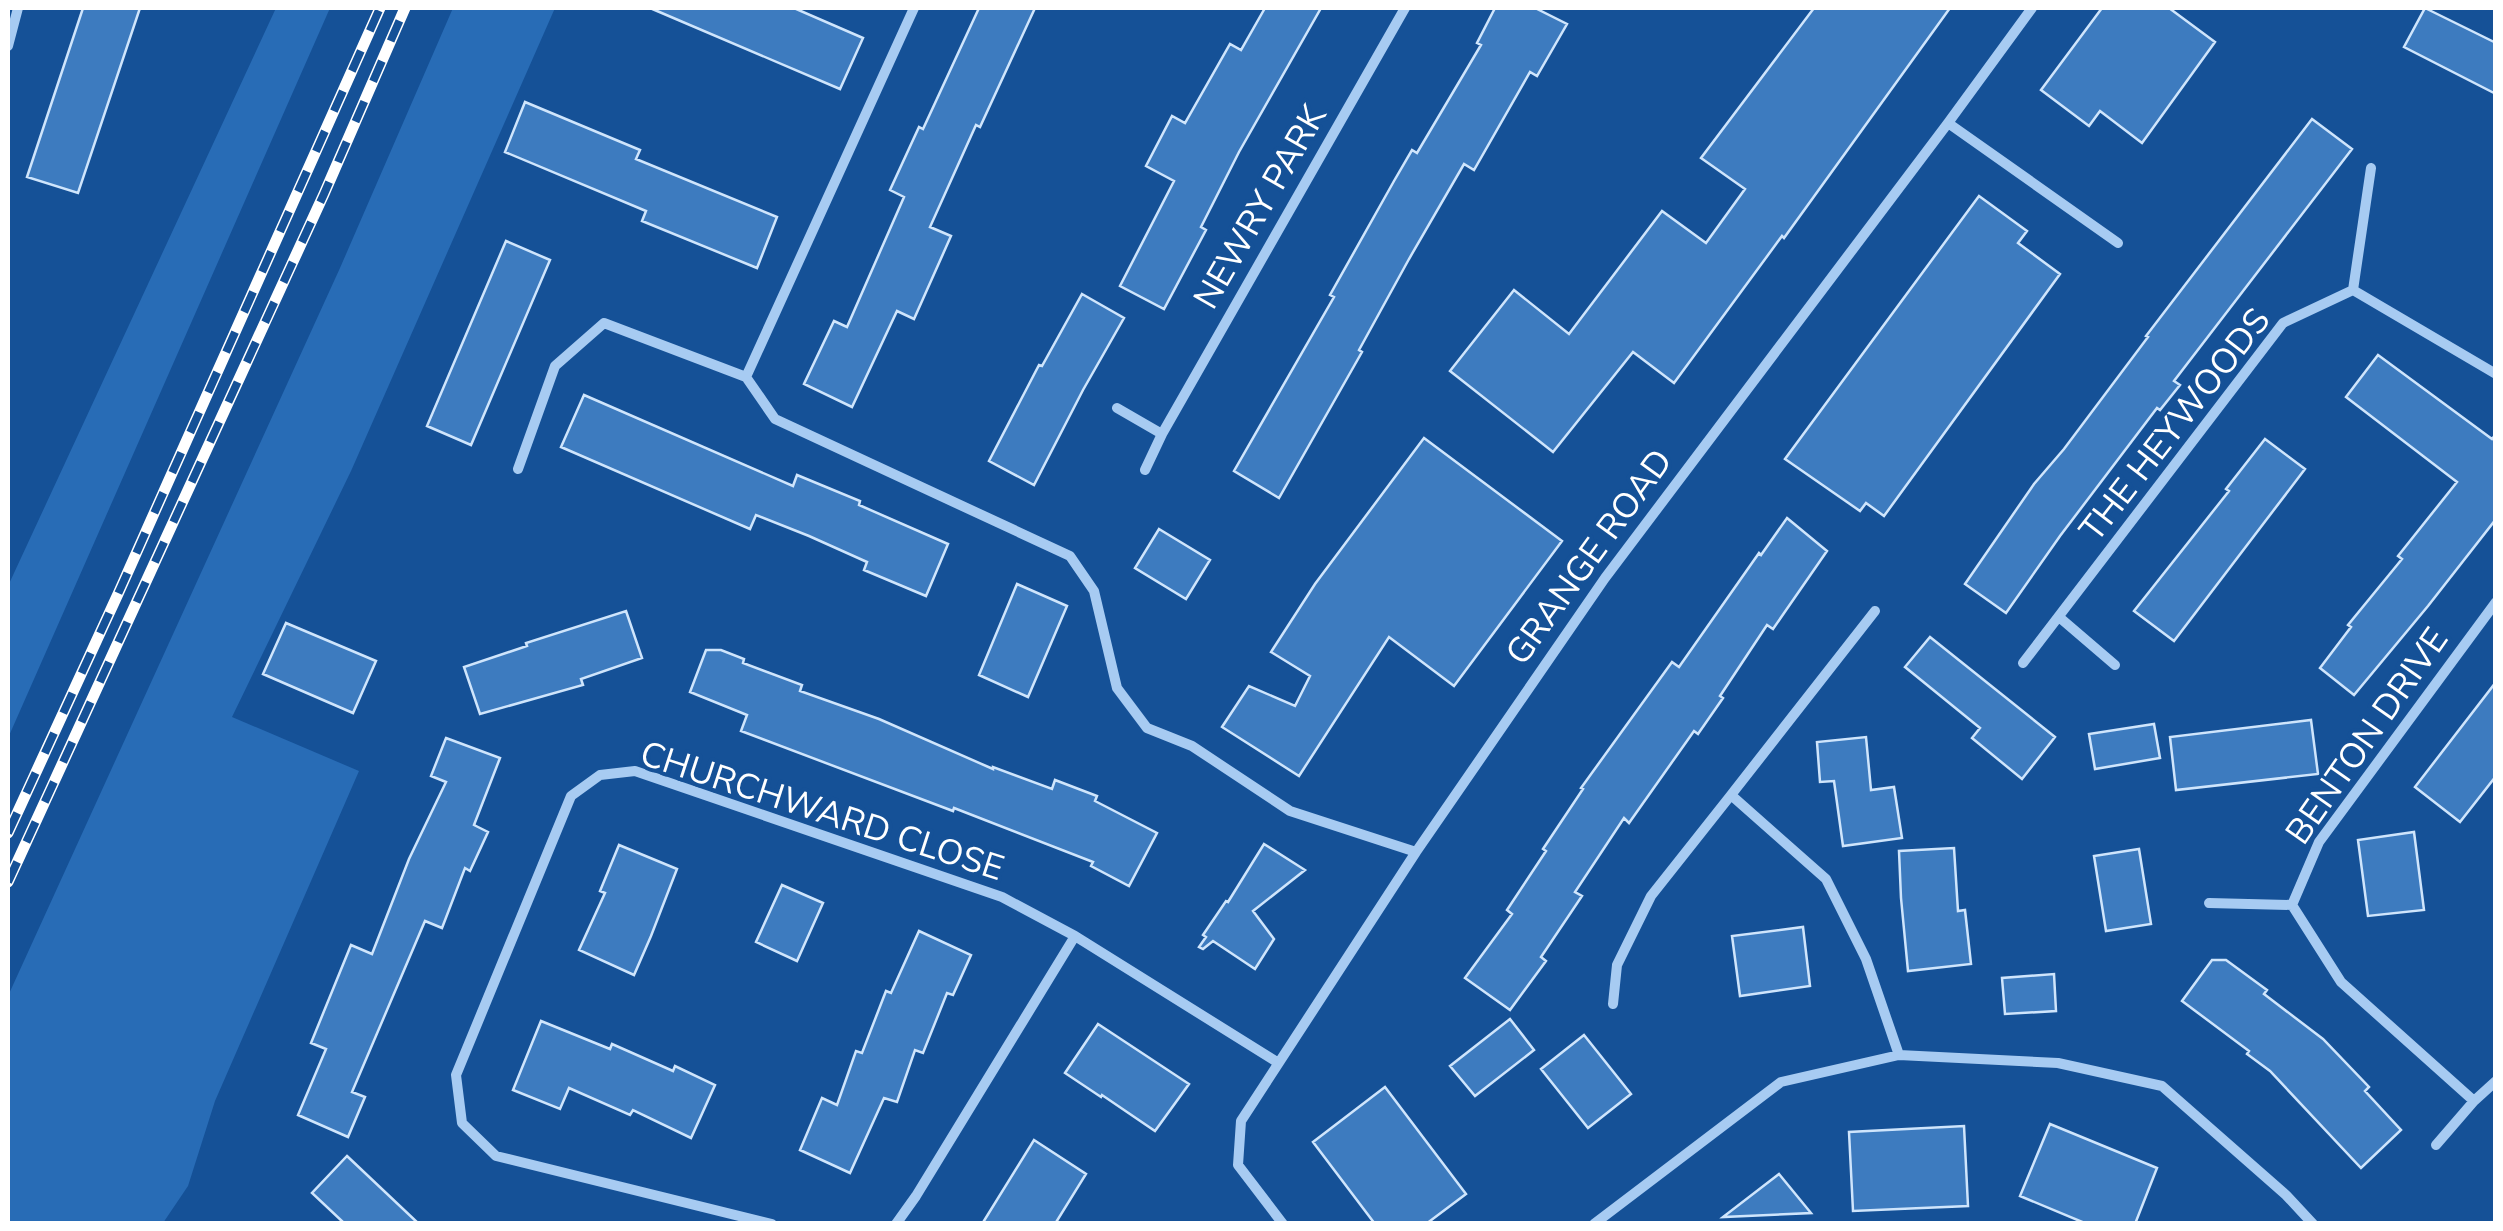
<svg xmlns="http://www.w3.org/2000/svg" width="2503" height="1231" font-family="'Nunito Sans',sans-serif">
<rect width="100%" height="100%" fill="#155197"/>
<path fill="#286cb6" d="M 276,8 L 330,8 L 8,738 L 8,586 Z
M 453,8 L 555,8 L 351,471 L 232,717 L 359,771 L 215,1101 L 188,1186 L 163,1223 L 8,1223 L 8,996 L 340,268 Z"/>
<path fill="#3d7bbf" stroke="#cfe5fc" stroke-width="2.5" d="M 83,8 L 140,8 L 78,193 L 27,177 Z
M 650,8 L 794,8 L 863,38 L 840,89 Z
M 979,8 L 1035,8 L 980,127 L 976,125 L 930,227 L 951,236 L 914,319 L 897,311 L 852,407 L 804,384 L 834,321 L 847,327 L 904,197 L 890,190 L 919,127 L 923,129 Z
M 1265,8 L 1321,8 L 1239,152 L 1201,227 L 1206,230 L 1164,309 L 1120,286 L 1174,181 L 1146,166 L 1172,116 L 1185,123 L 1230,44 L 1241,50 Z
M 1495,8 L 1535,8 L 1567,24 L 1537,76 L 1530,72 L 1474,170 L 1464,164 L 1409,259 L 1359,350 L 1362,352 L 1279,498 L 1234,471 L 1334,297 L 1330,295 L 1394,181 L 1412,150 L 1417,153 L 1481,45 L 1477,43 Z
M 1814,8 L 1950,8 L 1784,238 L 1782,236 L 1674,383 L 1633,352 L 1553,452 L 1450,371 L 1514,290 L 1569,334 L 1662,211 L 1706,243 L 1745,189 L 1701,158 Z
M 2102,8 L 2169,8 L 2215,42 L 2142,143 L 2100,111 L 2089,126 L 2041,90 Z
M 2425,8 L 2496,43 L 2496,94 L 2404,47 Z
M 525,102 L 640,150 L 636,159 L 777,217 L 757,268 L 642,221 L 646,211 L 505,152 Z
M 2312,119 L 2352,149 L 2174,381 L 2180,385 L 2160,410 L 2157,408 L 2060,536 L 2006,613 L 1965,584 L 2034,484 L 2064,449 L 2148,337 L 2146,336 Z
M 1979,196 L 2027,231 L 2018,243 L 2060,274 L 1884,516 L 1866,503 L 1860,511 L 1785,459 Z
M 506,241 L 550,260 L 471,445 L 427,426 Z
M 1082,294 L 1124,318 L 1083,390 L 1034,485 L 989,461 L 1039,365 L 1042,366 Z
M 2378,355 L 2492,439 L 2496,434 L 2496,519 L 2428,606 L 2354,695 L 2320,668 L 2351,627 L 2348,625 L 2402,559 L 2398,556 L 2457,482 L 2346,397 Z
M 584,395 L 793,486 L 797,475 L 860,501 L 859,505 L 948,544 L 926,596 L 864,570 L 867,562 L 809,536 L 756,515 L 750,529 L 561,447 Z
M 1424,438 L 1562,541 L 1454,686 L 1389,637 L 1299,776 L 1222,727 L 1249,686 L 1295,706 L 1310,676 L 1271,652 L 1315,584 Z
M 2265,439 L 2305,469 L 2174,641 L 2134,611 L 2229,491 L 2226,489 Z
M 1787,518 L 1827,551 L 1773,629 L 1767,625 L 1720,696 L 1723,698 L 1698,734 L 1694,731 L 1629,823 L 1624,818 L 1575,892 L 1582,896 L 1541,957 L 1546,961 L 1510,1010 L 1465,978 L 1512,914 L 1507,910 L 1546,851 L 1543,849 L 1583,789 L 1581,788 L 1672,662 L 1679,667 L 1759,553 L 1761,555 Z
M 1159,529 L 1210,560 L 1186,599 L 1135,568 Z
M 1017,584 L 1067,606 L 1028,697 L 979,675 Z
M 626,611 L 642,658 L 581,679 L 583,685 L 480,714 L 464,667 L 527,646 L 526,643 Z
M 286,623 L 376,661 L 353,713 L 263,674 Z
M 1930,637 L 2055,737 L 2022,779 L 1972,738 L 1980,728 L 1905,667 Z
M 706,650 L 721,650 L 744,659 L 743,663 L 802,685 L 800,691 L 879,719 L 993,769 L 993,767 L 1052,789 L 1055,780 L 1097,796 L 1095,801 L 1157,833 L 1129,886 L 1091,866 L 1093,862 L 954,808 L 953,811 L 741,731 L 747,715 L 690,692 Z
M 2496,682 L 2496,776 L 2460,822 L 2415,787 Z
M 2311,720 L 2318,774 L 2176,790 L 2170,737 Z
M 2154,724 L 2160,758 L 2095,769 L 2089,734 Z
M 1866,737 L 1871,790 L 1894,787 L 1902,838 L 1843,846 L 1834,781 L 1820,782 L 1817,742 Z
M 446,738 L 500,758 L 474,825 L 488,832 L 470,871 L 465,868 L 442,928 L 425,921 L 352,1092 L 365,1097 L 348,1137 L 298,1115 L 326,1049 L 311,1043 L 351,945 L 372,954 L 409,859 L 446,782 L 431,776 Z
M 2414,832 L 2424,910 L 2368,916 L 2358,840 Z
M 1264,844 L 1305,870 L 1253,911 L 1274,939 L 1255,969 L 1213,941 L 1203,949 L 1199,947 L 1206,937 L 1203,935 L 1226,901 L 1228,902 Z
M 619,845 L 677,869 L 651,936 L 634,975 L 579,950 L 605,893 L 600,891 Z
M 1954,848 L 1958,911 L 1965,910 L 1971,964 L 1908,971 L 1901,898 L 1899,851 Z
M 2139,849 L 2151,924 L 2106,931 L 2094,856 Z
M 782,885 L 823,903 L 797,961 L 756,942 Z
M 1803,927 L 1810,986 L 1740,996 L 1732,936 Z
M 919,931 L 971,955 L 953,995 L 947,993 L 923,1053 L 915,1050 L 897,1102 L 884,1098 L 850,1173 L 800,1150 L 822,1098 L 837,1105 L 856,1051 L 862,1053 L 886,991 L 891,993 Z
M 2212,960 L 2226,960 L 2267,990 L 2264,994 L 2323,1039 L 2369,1087 L 2365,1091 L 2401,1130 L 2361,1168 L 2270,1071 L 2247,1054 L 2249,1051 L 2182,1001 Z
M 2054,974 L 2056,1011 L 2005,1014 L 2002,978 Z
M 1510,1019 L 1534,1050 L 1475,1096 L 1450,1066 Z
M 541,1021 L 610,1049 L 612,1044 L 673,1071 L 675,1066 L 715,1085 L 691,1138 L 633,1110 L 630,1115 L 569,1088 L 560,1109 L 513,1090 Z
M 1098,1024 L 1189,1084 L 1155,1131 L 1102,1095 L 1101,1097 L 1065,1073 Z
M 1584,1035 L 1631,1094 L 1588,1128 L 1541,1069 Z
M 1385,1087 L 1466,1194 L 1426,1224 L 1375,1224 L 1313,1142 Z
M 2050,1124 L 2157,1168 L 2135,1224 L 2087,1224 L 2020,1196 Z
M 1964,1126 L 1968,1206 L 1853,1211 L 1849,1132 Z
M 1034,1140 L 1086,1174 L 1055,1224 L 982,1224 Z
M 347,1156 L 419,1224 L 345,1224 L 312,1193 Z
M 1779,1174 L 1811,1213 L 1723,1217 Z"/>
<g fill="none" stroke-linecap="round" stroke-linejoin="round">
<path stroke="#a7cbf2" stroke-width="10" d="M 914,8 L 746,377 L 775,419 L 1070,556 L 1094,591 L 1117,688 L 1147,728 L 1192,746 L 1290,811 L 1416,852
M 8,46 L 18,8
M 1948,123 L 2118,243
M 2353,290 L 2371,168
M 1117,408 L 1162,434
M 518,469 L 555,366 L 604,323 L 746,377
M 1145,470 L 1162,434 L 1405,8
M 2496,602 L 2319,842 L 2292,905 L 2341,982 L 2474,1101 L 2496,1081
M 1875,611 L 1731,795 L 1826,879 L 1866,959 L 1899,1055
M 2059,617 L 2115,665
M 2023,663 L 2283,323 L 2353,290 L 2496,374
M 2209,903 L 2292,905
M 1613,1004 L 1617,965 L 1651,896 L 1731,795
M 2436,1145 L 2474,1101
M 772,1224 L 496,1156 L 462,1123 L 456,1075 L 571,796 L 600,775 L 635,771 L 1002,897 L 1075,936 L 1277,1062
M 896,1224 L 916,1196 L 1075,936
M 1283,1224 L 1238,1165 L 1241,1121 L 1416,852 L 1605,578 L 1948,123 L 2032,8
M 1594,1224 L 1781,1082 L 1899,1055 L 2058,1063 L 2162,1086 L 2286,1195 L 2313,1224"/>
<defs>
<path id="rail" d="M 8,833 L 118,594 L 380,8
M 8,882 L 324,194 L 405,8"/>
</defs>
<use href="#rail" stroke="#fff" stroke-width="11"/>
<use href="#rail" stroke="#155197" stroke-width="8" stroke-dasharray="22" stroke-linecap="butt"/>
</g>
<g text-anchor="middle" dominant-baseline="central" stroke-width="8" stroke-linejoin="round" paint-order="stroke">
<g font-size="35" fill="#fff" stroke="#155197">
<text transform="translate(1260 207) rotate(-60)">NEWRY PARK</text>
<text transform="translate(2175 425) rotate(-52)">THE HEYWOODS</text>
<text transform="translate(1589 557) rotate(-54)">GRANGE ROAD</text>
<text transform="translate(2367 736) rotate(-55)">BENTON DRIVE</text>
<text transform="translate(822 811) rotate(18)">CHURCHWARD CLOSE</text>
</g>
</g>
<rect width="2503" height="1231" fill="none" stroke="#ffffff" stroke-width="20"/>
</svg>
